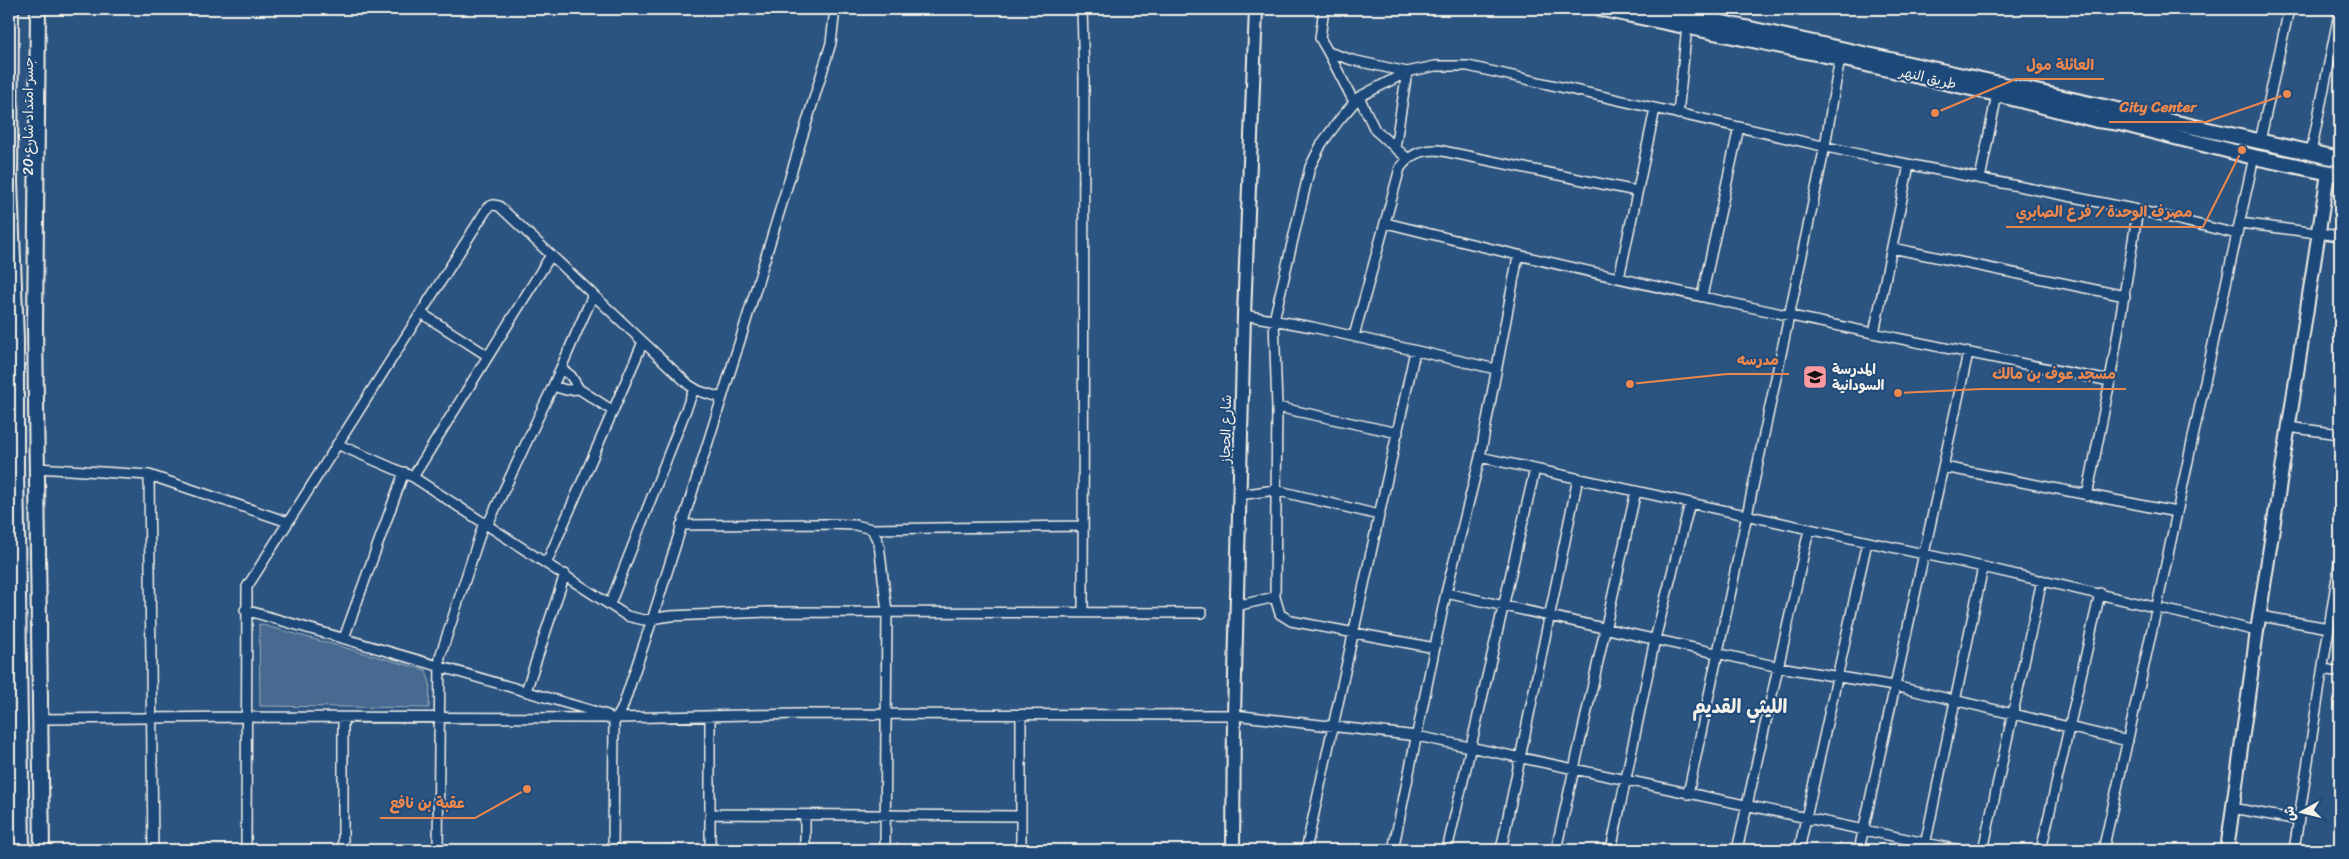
<svg xmlns="http://www.w3.org/2000/svg" width="2349" height="859" font-family="Sriracha,'Playpen Sans Arabic',sans-serif">
<rect width="100%" height="100%" fill="#2c5481"/>
<filter id="ink" filterUnits="userSpaceOnUse"><feTurbulence type="fractalNoise" baseFrequency=".02" numOctaves="2"/><feDisplacementMap in="SourceGraphic" scale="10" xChannelSelector="R" yChannelSelector="G"/><feConvolveMatrix kernelMatrix="1 2 1 2 8 2 1 2 1" color-interpolation-filters="sRGB"/></filter>
<g filter="url(#ink)">
<path fill="#496b90" stroke="#9eaebc" d="M 259,624 L 426,670 L 430,683 L 429,708 L 260,706 Z"/>
<g fill="none" stroke-linecap="round" stroke-linejoin="round">
<defs>
<path id="street" d="M 1082,9 L 1084,77 L 1083,612
M 1324,9 L 1320,38 L 1328,52 L 1352,60 L 1407,72 L 1395,148
M 1328,52 L 1354,102
M 1359,97 L 1375,130 L 1407,158
M 1678,114 L 1687,26
M 2260,141 L 2289,9
M 2311,152 L 2340,9
M 1980,179 L 1997,94
M 1386,223 C 1626,283 1868,333 2110,381 L 2138,210
M 2240,223 L 2340,236
M 1892,248 L 2125,296
M 1619,278 L 1655,109
M 1702,296 L 1739,127
M 421,313 L 488,356
M 1244,315 L 1312,327 L 1496,369
M 1874,333 L 1909,165
M 1354,336 L 1400,168 C 1411,154 1420,150 1438,150 L 1636,191
M 561,368 L 571,376 L 579,389 L 613,411
M 553,386 L 566,390 L 579,389
M 1277,407 L 1398,433
M 2288,427 L 2340,434
M 337,444 L 413,477 L 627,616 L 644,620 L 670,616 L 767,612 L 1202,613
M 1480,457 L 1983,567
M 1944,467 L 2176,512
M 37,468 L 149,475 L 288,522
M 149,475 L 153,850
M 413,477 L 551,255
M 1239,495 L 1275,490 L 1379,515
M 2087,496 L 2110,381
M 488,524 L 553,386 L 593,295
M 681,525 L 827,524 L 855,525 L 872,529 L 879,544 L 887,612 L 885,850
M 872,529 L 1083,526
M 547,562 L 643,342
M 1446,593 L 1779,667 L 1894,686 L 2128,741
M 610,604 L 694,389
M 1236,606 L 1275,597
M 245,610 L 607,715
M 2260,616 L 2329,628
M 344,638 L 404,472
M 1435,648 L 1291,621 L 1280,614 L 1275,597 L 1277,407 L 1274,320 L 1310,167 L 1322,143 L 1340,119 L 1359,97 L 1407,72 L 1435,66 L 1468,66 L 1867,156 L 2138,210 L 2237,234
M 2323,669 L 2340,672
M 526,691 L 565,574
M 1021,716 L 1021,850
M 40,719 L 246,717 L 617,718 L 798,714 L 1234,715 L 1417,736 L 1959,850
M 1688,794 L 1825,146 L 1840,58
M 2232,808 L 2298,820
M 710,814 L 1021,816
M 805,816 L 805,850
M 246,850 L 247,587 L 488,207 L 493,205 L 499,206 L 689,385 L 699,391 L 722,398
M 343,850 L 343,718
M 438,850 L 440,657 L 484,522
M 613,850 L 614,723 L 622,709 L 652,620 L 743,331 L 831,43 L 835,9
M 710,850 L 710,717
M 1306,850 L 1415,351
M 1393,850 L 1446,593 L 1480,457 L 1518,256
M 1447,850 L 1535,469
M 1501,850 L 1578,478
M 1556,850 L 1636,491
M 1611,850 L 1655,639 L 1690,503
M 1737,850 L 1809,530
M 1799,850 L 1867,542
M 1859,850 C 1896,685 1932,519 1968,353
M 1924,850 L 1983,567 L 2257,631
M 1983,850 L 2042,580
M 2041,850 L 2100,593
M 2103,850 C 2156,620 2202,388 2254,157
M 2294,850 L 2340,558"/>
<path id="secondary" d="M 1233,850 L 1234,715 L 1244,315 L 1256,9
M 2227,850 L 2257,631 L 2328,173"/>
<path id="primary" d="M 11,9 L 10,182 L 16,339 L 16,468 L 22,850
M 38,9 L 35,328 L 42,850
M 1602,9 L 1840,58 L 1997,94 L 2097,120 L 2120,123 L 2254,157 L 2340,175
M 1659,9 L 2340,159"/>
</defs>
<use href="#street" stroke="#f4f1e8" stroke-width="12"/>
<use href="#secondary" stroke="#f4f1e8" stroke-width="16"/>
<use href="#primary" stroke="#f4f1e8" stroke-width="18"/>
<use href="#street" stroke="#1f4a7a" stroke-width="9"/>
<use href="#secondary" stroke="#1f4a7a" stroke-width="12"/>
<use href="#primary" stroke="#1f4a7a" stroke-width="14"/>
</g>
</g>
<defs>
<symbol id="school-square" viewBox="-11 -11 22 22"><rect x="-9" y="-9" width="18" height="18" rx="4" fill="#ff9aa2" stroke="#1f4a7a"/><path d="M0-5L7-2L0 1L-7-2ZM-4 1L0 2.5L4 1V4Q0 6-4 4Z" fill="#111"/></symbol>
</defs>
<g fill-rule="evenodd">
<use href="#school-square" x="1801" y="363" width="28" height="28"/>
</g>
<g text-anchor="middle" dominant-baseline="central" stroke-width="4" stroke-linejoin="round" paint-order="stroke">
<g font-size="14" fill="#f4f1e8" stroke="#1f4a7a">
<text transform="translate(1928 78) rotate(13)">طريق النهر</text>
<text transform="translate(28 116) rotate(-90)">جسر امتداد شارع 20</text>
<text transform="translate(1226 429) rotate(-89)">شارع الحجاز</text>
</g>
<g font-size="14" font-weight="bold" fill="#f4f1e8" stroke="#1f4a7a" text-anchor="start">
<text x="1832" y="369">المدرسة<tspan x="1832" dy="16">السودانية</tspan></text>
</g>
<g font-size="19" font-weight="bold" fill="#f4f1e8" stroke="#1f4a7a">
<text x="1740" y="706">الليثي القديم</text>
</g>
</g>
<path fill="none" stroke="#ec874e" stroke-width="2" d="M1935 113L2016 79H2104M2287 94L2206 122H2109M2242 150L2203 227H2006M1630 384L1727 374H1789M1898 393L1982 389H2126M527 789L475 818H380"/>
<g fill="#ec874e" stroke="#1f4a7a" stroke-width="2">
<circle cx="1935" cy="113" r="5"/>
<circle cx="2287" cy="94" r="5"/>
<circle cx="2242" cy="150" r="5"/>
<circle cx="1630" cy="384" r="5"/>
<circle cx="1898" cy="393" r="5"/>
<circle cx="527" cy="789" r="5"/>
</g>
<g font-size="15" text-anchor="middle" font-weight="bold" fill="#ec874e" stroke="#1f4a7a" stroke-width="4" stroke-linejoin="round" paint-order="stroke">
<text x="2060" y="70">العائلة مول</text>
<text x="2158" y="112">City Center</text>
<text x="2104" y="217">مصرف الوحدة / فرع الصابري</text>
<text x="1758" y="365">مدرسه</text>
<text x="2054" y="379">مسجد عوف بن مالك</text>
<text x="427" y="808">عقبة بن نافع</text>
</g>
<rect width="2349" height="859" fill="none" stroke="#1f4a7a" stroke-width="30"/>
<rect x="15" y="15" width="2319" height="829" fill="none" stroke="#f4f1e8" stroke-width="2" filter="url(#ink)"/>
<g transform="translate(2302 812) rotate(262)" stroke="#1f4a7a" stroke-width="4" paint-order="stroke">
<path d="M0-4L9 19L0 12L-9 19Z" fill="#f4f1e8"/>
<text y="-8" font-size="14" font-weight="bold" text-anchor="middle" fill="#f4f1e8">ش</text>
</g>
</svg>
